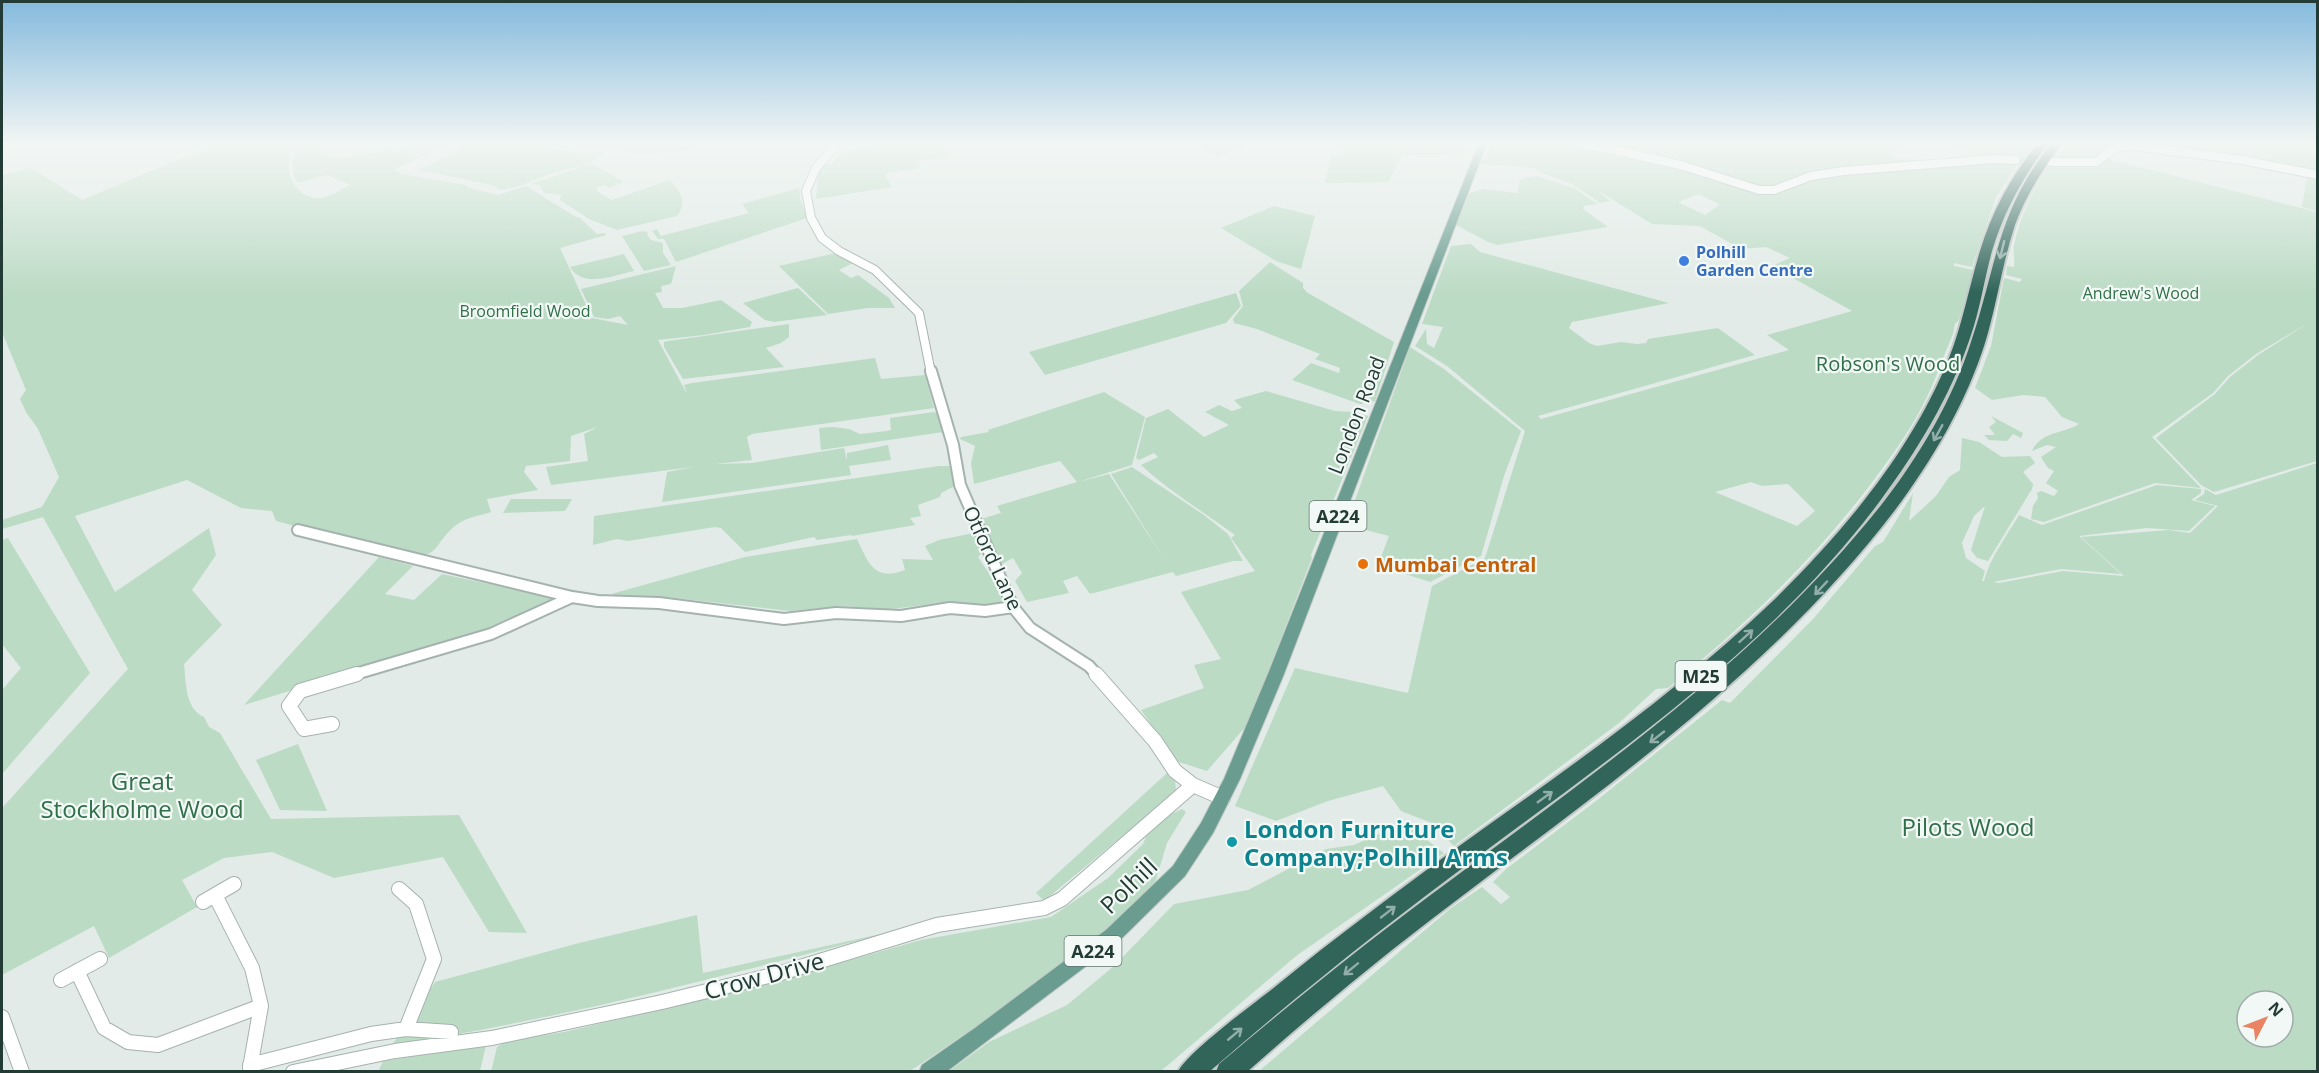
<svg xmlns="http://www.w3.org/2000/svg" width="2319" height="1073" font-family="'Open Sans',sans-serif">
<rect width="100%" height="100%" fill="#e2ebe7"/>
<path fill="#bcdbc5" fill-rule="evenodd" d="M 218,143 L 295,143 C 281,165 291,199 321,198 C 330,197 342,189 350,185 L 327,175 L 298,183 C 290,173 292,155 298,144 L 312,143 L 323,155 L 341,158 L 405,146 L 449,144 L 393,170 L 402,174 L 465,185 L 469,188 L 498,195 L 526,186 L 576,217 L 579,217 L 597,234 L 605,233 L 606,235 L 560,248 L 592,318 L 628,325 L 620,316 L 608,319 L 594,317 L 581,289 L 676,266 L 671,284 L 661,286 L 662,292 L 655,293 L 663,308 L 682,308 L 721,300 L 752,322 L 750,327 L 704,335 L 658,340 L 687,394 L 684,385 L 692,383 L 875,358 L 881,379 L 925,375 L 934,408 L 752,434 L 747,437 L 752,460 L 716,464 L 752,463 L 844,448 L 847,460 L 847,453 L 888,445 L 891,460 L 849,466 L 851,475 L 662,502 L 667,472 L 693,467 L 551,485 L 546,467 L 588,461 L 584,434 L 598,427 L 571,436 L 570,461 L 526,466 L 524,472 L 538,490 L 487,499 L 491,512 C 479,516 464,518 455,526 C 432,545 441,559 405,555 L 276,521 L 272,511 L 241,508 L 187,480 L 75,516 L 115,592 L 209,528 L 216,555 L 192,590 L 222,625 L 184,664 C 186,682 185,709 204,717 L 209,727 L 220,733 L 271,819 L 459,815 L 527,933 L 489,932 L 443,857 L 334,878 L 272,852 L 224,858 L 182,880 L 197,907 L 109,958 L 94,926 L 2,975 L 2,808 L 128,669 L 43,517 L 2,529 L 2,520 L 42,507 L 59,477 L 38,429 L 26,412 L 20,399 L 26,390 L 2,332 L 2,175 L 31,168 L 82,200 Z
M 464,143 L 493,143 L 588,153 L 601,150 L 604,154 L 582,167 L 592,164 L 624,182 L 608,188 L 605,185 L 596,188 L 598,192 L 612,200 L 670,180 C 680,192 688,201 677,216 L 617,230 L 589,219 L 560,200 L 561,195 L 544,193 L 540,185 L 531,184 L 582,167 C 553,168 528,187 500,190 L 492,185 L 419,170 L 464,147 L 461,144 Z
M 506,143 L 704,143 L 699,150 L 645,154 L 605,148 L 540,148 Z
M 893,143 L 941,143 L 941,145 L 951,152 L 947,154 L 948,157 L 945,159 L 920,160 L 918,162 L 921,168 L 888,173 L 885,175 L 892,187 L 816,199 L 818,172 L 824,165 L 832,164 L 840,153 L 845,151 Z
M 1191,143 L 1252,143 L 1218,156 Z
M 1337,143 L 1458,143 L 1470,154 L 1402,155 L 1388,182 L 1325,183 L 1331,155 L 1343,155 L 1345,149 L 1335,148 Z
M 1493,143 L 1567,143 L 1609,150 L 1682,166 L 1757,191 L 1814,177 L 1932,166 L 2019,161 L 1996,198 L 1972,267 L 1954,263 L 1954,266 L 1973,270 L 1972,274 L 1959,320 L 1955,324 L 1953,334 C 1943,357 1935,382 1923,405 C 1909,432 1891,457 1873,481 C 1814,560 1744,626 1668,688 L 1656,689 L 1619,723 L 1454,846 L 1429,822 L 1401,811 L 1383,786 L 1328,801 L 1276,821 L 1235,806 L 1295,668 L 1408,693 L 1432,586 L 1485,558 L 1525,431 L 1447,366 L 1415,346 L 1426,329 L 1427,344 L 1434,348 L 1443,327 L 1422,324 L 1451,246 L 1471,244 L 1480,252 L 1669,303 L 1572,322 L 1569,328 L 1589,343 L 1597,346 L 1621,342 L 1637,344 L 1646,343 L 1648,339 L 1718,328 L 1755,355 L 1538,416 L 1541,419 L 1789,350 L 1767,335 L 1852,311 L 1772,266 L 1790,258 L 1766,247 L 1741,249 L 1700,226 L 1652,224 L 1597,190 L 1610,201 L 1600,203 L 1572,184 L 1539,172 L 1540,170 L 1518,166 L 1481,164 ZM 1699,194 L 1719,204 L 1719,205 L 1705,215 L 1678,202 ZM 1751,482 L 1762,486 L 1788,484 L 1815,511 L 1797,526 L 1715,492 Z
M 1582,143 L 1909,143 L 1891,153 L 1898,159 L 1939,162 L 1842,170 L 1772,189 L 1752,187 Z
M 1951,143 L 2034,143 L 2021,159 L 1977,158 Z
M 2069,143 L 2317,143 L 2317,211 L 2302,207 L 2307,175 L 2242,160 L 2120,145 L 2093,160 L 2055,158 Z
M 2104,158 L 2317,212 L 2317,461 L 2214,492 L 2201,485 L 2156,438 L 2215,394 L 2230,377 L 2258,355 L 2310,322 L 2256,354 L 2228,376 L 2213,393 L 2152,437 L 2201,488 L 2155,483 L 2044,522 L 2031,519 L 2033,506 L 2038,498 L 2037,493 L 2041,491 L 2054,496 L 2058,491 L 2046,483 L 2054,471 L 2048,468 L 2041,457 L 2056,447 L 2047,445 L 2032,451 C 2041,431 2063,434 2079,424 L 2062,417 L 2045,397 L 2023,395 L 1992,400 L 1975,388 L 1991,346 L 2004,278 L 2020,282 L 2022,279 L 2006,275 L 2007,266 L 2014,267 C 2015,260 2013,253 2014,245 C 2020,215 2035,188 2050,163 Z
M 1538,176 L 1576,189 L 1597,204 L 1584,206 L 1583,209 L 1608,227 L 1497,245 L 1488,242 L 1456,225 L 1469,193 L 1484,189 L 1517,193 L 1520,180 L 1526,177 Z
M 799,188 L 800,198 L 807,218 L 676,262 L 664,239 L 658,239 L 652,231 L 657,229 L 661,236 L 749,213 L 742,204 Z
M 1274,206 L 1315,216 L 1301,269 L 1276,261 L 1221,228 Z
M 642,231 L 648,232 L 647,235 L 651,240 L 663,243 L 663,253 L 671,265 L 644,271 L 622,236 Z
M 836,253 L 853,263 L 839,270 L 851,278 L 858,275 L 889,298 L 895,308 L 868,308 L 828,314 L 779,266 Z
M 624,254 L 634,271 C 614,275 583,289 570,267 Z
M 1270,262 L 1303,283 L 1303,288 L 1308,293 L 1394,342 L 1375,401 L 1360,404 L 1292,380 L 1311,363 L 1339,373 L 1340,368 L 1315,359 L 1320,354 L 1257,329 L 1234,323 L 1233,319 L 1243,306 L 1239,291 Z
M 798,288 L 827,315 L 774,322 L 765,320 L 743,303 Z
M 1236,293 L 1241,306 L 1226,323 L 1045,375 L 1029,352 Z
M 789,324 L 789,337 L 781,343 L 766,348 L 784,367 L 683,379 L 664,347 L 664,342 L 668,341 Z
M 1410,347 L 1444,369 L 1521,431 L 1504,476 L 1481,556 L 1430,582 L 1378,565 L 1389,536 L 1346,525 Z
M 1266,391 L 1335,411 L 1353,412 L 1368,416 L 1311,555 L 1312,558 L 1248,724 L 1207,771 L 1176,761 L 1141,710 L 1204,688 L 1194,665 L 1221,659 L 1181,592 L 1255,571 L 1231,538 L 1235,535 C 1204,512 1170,492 1141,465 L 1158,457 L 1154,453 L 1139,460 L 1136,458 L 1146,418 L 1168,409 L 1204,437 L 1229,425 L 1205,412 L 1219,405 L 1232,411 L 1242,408 L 1234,400 Z
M 1104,392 L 1145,417 L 1132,465 L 1078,482 L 1109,474 L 1166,562 L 1111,474 L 1132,467 L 1204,515 L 1228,534 L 1243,561 L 1233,561 L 1176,576 L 1173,572 L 1090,594 L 1077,576 L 1063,581 L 1069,593 L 1027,602 L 1015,581 L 1022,573 L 1013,558 L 1002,564 L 1000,561 L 981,519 L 1001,513 L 997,506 L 1077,482 L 1060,461 L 974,484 L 971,463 L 975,446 L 960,439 L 961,437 L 989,432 L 988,430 Z
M 934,412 L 938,414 L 945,430 L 943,432 L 821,450 L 819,428 L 833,427 L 849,429 L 860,434 L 887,431 L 891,430 L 890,418 Z
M 1991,416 L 2023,433 L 2021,438 L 2013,434 L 2007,441 L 1989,440 L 1984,435 L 1995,435 L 1989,427 L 1996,422 Z
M 1962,438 L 1979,442 L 2002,457 L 2030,456 L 2035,463 L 2023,472 L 2033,484 L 2032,489 L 1988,561 L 1977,558 L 1971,550 L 1985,506 L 1974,516 L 1962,543 L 1966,558 L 1985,571 L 1982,581 L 1984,581 C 1990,558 2006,537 2019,515 L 2042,525 L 2157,485 L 2201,489 L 2201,493 L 2191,500 L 2215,506 L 2189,531 L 2147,528 L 2079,536 L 2121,574 L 2061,569 L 1993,582 L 1999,583 L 2063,571 L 2124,576 L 2081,537 L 2169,530 L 2190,533 L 2218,506 L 2195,500 L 2204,494 L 2205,489 L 2216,495 L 2317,463 L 2317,1071 L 1259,1071 L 1451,908 L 1482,887 L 1501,904 L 1510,897 L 1493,882 L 1506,869 L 1596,801 L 1722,700 L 1730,703 L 1813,619 L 1875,546 L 1883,542 L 1913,493 L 1909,521 L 1936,496 L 1949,477 L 1960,470 ZM 2247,1001 L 2283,1001 L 2283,1037 L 2247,1037 Z
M 939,466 L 951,466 L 957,485 L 941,493 L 940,497 L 918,505 L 921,516 L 910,518 L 915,525 L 852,536 L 851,535 L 817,540 L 814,537 L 745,552 L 721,528 L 715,527 L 628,541 L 617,539 L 593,545 L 594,516 Z
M 511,499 L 572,499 L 565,511 L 503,513 Z
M 974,533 L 982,553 L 978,557 L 998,587 L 1002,602 L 999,606 L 940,603 L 891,609 L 839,606 L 790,611 L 666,597 L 619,596 L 611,594 L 745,557 L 857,539 C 868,562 874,582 905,570 L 902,559 L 933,560 L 925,546 L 939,540 Z
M 8,538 L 90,673 L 2,774 L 2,690 L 21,668 L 2,644 L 2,540 Z
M 379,557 L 413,566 L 385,594 L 414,600 L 442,574 L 559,599 L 494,627 L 244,705 Z
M 298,744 L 327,811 L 280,810 L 256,760 Z
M 1167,773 L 1175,781 L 1176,790 L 1168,798 L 1044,901 L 1036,893 Z
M 1182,809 L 1186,812 L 1167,843 L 1154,886 L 1119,920 L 1007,1006 L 910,1071 L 491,1072 L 497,1047 L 507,1041 L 564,1032 L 744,990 L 921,940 L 1051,917 L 1108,878 L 1143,844 L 1148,832 L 1167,816 Z
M 1399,825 L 1410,827 L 1444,853 L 1296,956 L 1161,1071 L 949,1071 L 989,1042 L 1067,1005 L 1114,966 L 1174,904 L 1248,890 L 1326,849 L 1354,845 Z
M 697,915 L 703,973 L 899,930 C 731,974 563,1019 392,1045 L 435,982 L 579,943 Z
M 486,1045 L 480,1071 L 378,1072 L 383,1061 Z"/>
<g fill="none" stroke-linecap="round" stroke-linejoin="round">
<path stroke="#bcc8c3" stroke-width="8" stroke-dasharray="8 4" stroke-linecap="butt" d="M 2016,160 L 2051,162"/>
<defs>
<path id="minor-far2" d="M 838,143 L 816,168 L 806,191 L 811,218 L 822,238 L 839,251 L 875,270 L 919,313 L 931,373
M 1571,143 L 1610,149 L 1684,166 L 1759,190 L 1774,190 L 1811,176 L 1844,171 L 1995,159 L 2016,160
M 2051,162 L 2096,162 L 2115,148 L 2134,146 L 2242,160 L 2318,175"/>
<path id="minor-far1" d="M 931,371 L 953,445 L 960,485 L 1013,607 L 1030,628 L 1089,666 L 1097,675
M 298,530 L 572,597 L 598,601 L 659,603 L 784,619 L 836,613 L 901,616 L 950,608 L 985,611 L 1013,607
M 352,675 L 491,634 L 572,597"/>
<path id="minor" d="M 1096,674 L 1155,741 L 1175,771 L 1193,785 L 1223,798
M 332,724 L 304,729 L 289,706 L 300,691 L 357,674
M 399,889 L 416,904 L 434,959 L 406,1029
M 215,895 L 252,968 L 261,1006 L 250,1068
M 203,902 L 234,884
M 77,971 L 104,1028 L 128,1042 L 158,1045 L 261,1006
M 61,980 L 100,959
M 2,1017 L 22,1072
M 250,1065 L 371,1034 L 406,1029 L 451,1032 L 449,1044
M 293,1072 L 395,1051 L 492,1038 L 662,1002 L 781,973 L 937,925 L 1044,908 L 1062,899 L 1193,785"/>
<path id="major" d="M 1479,143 L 1487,143 L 1284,674 L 1240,779 L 1213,833 L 1185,876 L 1118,942 L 946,1072 L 919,1072 L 922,1065 L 975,1028 L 1106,930 L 1173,866 L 1201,823 L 1224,779 L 1268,674 Z"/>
<path id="highway" d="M 2038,143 L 2048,143 C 2024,176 2004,211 1992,251 C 1984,280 1980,310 1970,338 C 1950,397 1917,451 1880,501 C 1771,647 1620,751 1476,858 C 1384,926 1295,997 1209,1072 L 1178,1072 C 1186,1053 1256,1002 1276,986 C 1336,937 1399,890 1462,844 C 1570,767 1679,691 1775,599 C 1845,530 1912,450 1949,358 C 1963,323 1969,287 1980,251 C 1992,211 2012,175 2038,143 Z
M 2052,143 L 2062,143 C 2043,169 2026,195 2015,225 C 2002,264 1997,304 1985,343 C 1966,403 1933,459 1895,510 C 1779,662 1625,773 1474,887 C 1396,945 1320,1007 1247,1072 L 1216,1072 L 1219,1064 C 1296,999 1374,936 1455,877 C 1608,763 1763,654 1882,504 C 1920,455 1952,401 1971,342 C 1997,265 1997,210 2052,143 Z"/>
</defs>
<use href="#minor-far2" stroke="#a5b3ae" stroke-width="10"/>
<use href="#minor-far1" stroke="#a5b3ae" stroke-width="14"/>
<use href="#minor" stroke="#a5b3ae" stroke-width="16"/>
<use href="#major" stroke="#c1c8c6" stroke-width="2"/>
<use href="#highway" stroke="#c1c8c6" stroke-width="4"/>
<use href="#minor-far2" stroke="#fff" stroke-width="8"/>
<use href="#minor-far1" stroke="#fff" stroke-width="10"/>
<use href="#minor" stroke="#fff" stroke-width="14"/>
<use href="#major" fill="#6a9d90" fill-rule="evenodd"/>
<use href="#highway" fill="#31655a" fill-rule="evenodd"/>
</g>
<defs><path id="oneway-shaft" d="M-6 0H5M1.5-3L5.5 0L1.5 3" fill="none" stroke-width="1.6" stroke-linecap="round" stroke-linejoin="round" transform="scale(1.5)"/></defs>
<g stroke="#92aea8">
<use href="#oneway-shaft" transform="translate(2002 250) rotate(104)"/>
<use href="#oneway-shaft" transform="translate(1938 433) rotate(119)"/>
<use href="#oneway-shaft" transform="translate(1821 588) rotate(133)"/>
<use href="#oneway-shaft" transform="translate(1746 636) rotate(-42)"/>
<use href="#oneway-shaft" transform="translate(1657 737) rotate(142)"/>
<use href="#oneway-shaft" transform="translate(1545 797) rotate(-36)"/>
<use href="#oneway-shaft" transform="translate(1388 912) rotate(-38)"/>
<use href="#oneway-shaft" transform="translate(1351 969) rotate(141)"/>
<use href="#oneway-shaft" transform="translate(1235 1034) rotate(-40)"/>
</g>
<linearGradient id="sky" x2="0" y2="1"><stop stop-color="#84badd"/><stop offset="0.49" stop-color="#f2f6f4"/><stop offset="1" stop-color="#f2f6f4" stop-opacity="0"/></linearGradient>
<rect width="2319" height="293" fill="url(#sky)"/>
<circle fill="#3f7fe0" stroke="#f2f8f5" stroke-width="2" cx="1684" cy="261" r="6"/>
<circle fill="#e8710a" stroke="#f2f8f5" stroke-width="2" cx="1363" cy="564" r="6"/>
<circle fill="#0f9aa8" stroke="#f2f8f5" stroke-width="2" cx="1232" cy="842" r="6"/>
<g text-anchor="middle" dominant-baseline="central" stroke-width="4.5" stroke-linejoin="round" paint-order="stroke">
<g font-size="16" font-weight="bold" fill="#366cbe" stroke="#f2f8f5" text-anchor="start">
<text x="1696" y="252">Polhill<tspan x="1696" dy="18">Garden Centre</tspan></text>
</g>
<g font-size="16" fill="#316f49" stroke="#f2f8f5">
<text x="2141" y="293">Andrew's Wood</text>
<text x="525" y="311">Broomfield Wood</text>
</g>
<g fill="#f2f8f5" stroke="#61746f" stroke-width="1.5">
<rect x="1309.5" y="501" width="57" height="30" rx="4.5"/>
<rect x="1675.5" y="661" width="51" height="30" rx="4.5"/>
<rect x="1064.5" y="936" width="57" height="30" rx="4.5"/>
</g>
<g font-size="18" font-weight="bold" fill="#233b35">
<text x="1338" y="516">A224</text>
<text x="1701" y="676">M25</text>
<text x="1093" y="951">A224</text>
</g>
<g font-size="20" fill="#316f49" stroke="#f2f8f5">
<text x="1888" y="363">Robson's Wood</text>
</g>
<g font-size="20" fill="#233b35" stroke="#f2f8f5">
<text transform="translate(1356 415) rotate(-69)">London Road</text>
<text transform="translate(993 558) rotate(65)">Otford Lane</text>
</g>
<g font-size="20" font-weight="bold" fill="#c56008" stroke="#f2f8f5" text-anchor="start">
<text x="1375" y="564">Mumbai Central</text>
</g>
<g font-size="24" fill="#316f49" stroke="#f2f8f5">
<text x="142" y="780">Great<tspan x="142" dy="28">Stockholme Wood</tspan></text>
<text x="1968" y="826">Pilots Wood</text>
</g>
<g font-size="24" font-weight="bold" fill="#0d838f" stroke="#f2f8f5" text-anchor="start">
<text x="1244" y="828">London Furniture<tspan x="1244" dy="28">Company;Polhill Arms</tspan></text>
</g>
<g font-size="24" fill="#233b35" stroke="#f2f8f5">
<text transform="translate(1128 885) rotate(-44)">Polhill</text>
<text transform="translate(764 975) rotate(-15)">Crow Drive</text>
</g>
</g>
<rect width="2319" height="1073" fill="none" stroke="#233b35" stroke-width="6"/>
<g transform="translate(2265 1019) rotate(48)"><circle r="28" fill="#f2f8f5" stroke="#9faca8" stroke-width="1.5"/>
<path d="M0-4.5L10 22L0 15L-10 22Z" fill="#e88464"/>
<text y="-9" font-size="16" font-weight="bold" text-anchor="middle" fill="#233b35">N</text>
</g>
</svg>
